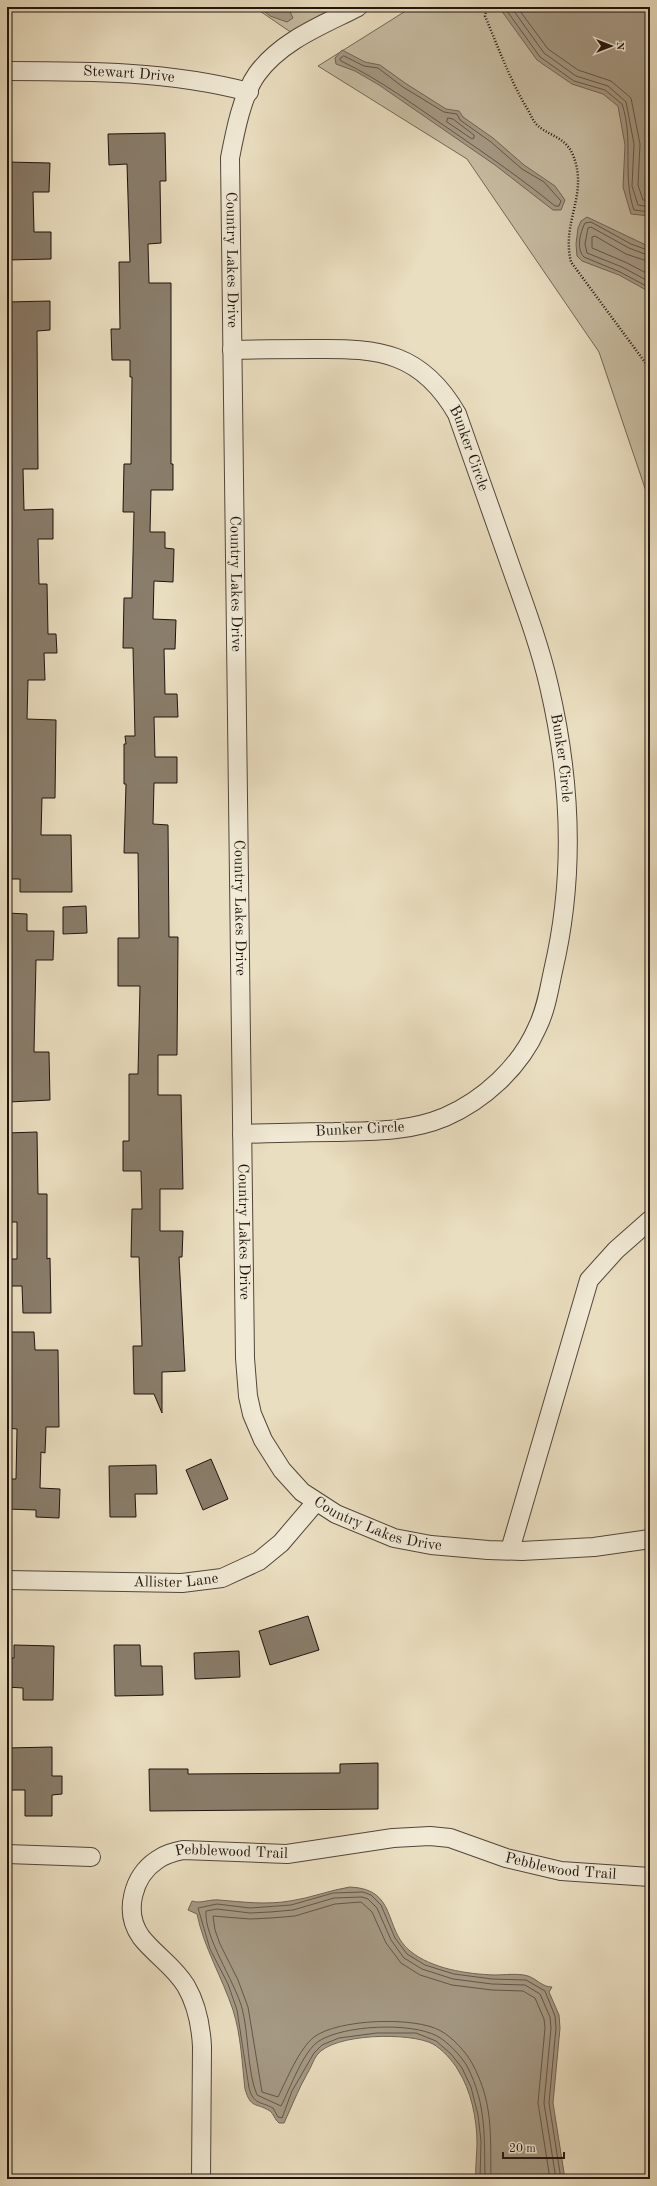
<svg xmlns="http://www.w3.org/2000/svg" width="657" height="2186" font-family="'Old Standard TT',serif">
<rect width="100%" height="100%" fill="#eadec0"/>
<filter id="stains"><feTurbulence type="fractalNoise" baseFrequency=".005" numOctaves="4"/><feColorMatrix values="0 0 0 0 .2 0 0 0 0 .09 0 0 0 0 .02 0 0 0 .5 -.17"/></filter>
<radialGradient id="worn" r=".72"><stop offset=".6" stop-color="#630" stop-opacity="0"/><stop offset="1" stop-color="#630" stop-opacity=".3"/></radialGradient>
<path fill="#c7bca2" stroke="#736858" d="M 254,7 L 338,7 L 292,33 Z
M 412,7 L 650,7 L 650,503 L 599,352 L 467,159 L 318,66 Z"/>
<path fill="#a59984" stroke="#6f6455" d="M 259,7 L 288,7 L 293,18 L 287,22 L 270,16 Z
M 503,7 L 650,7 L 650,216 L 631,214 L 623,187 L 625,145 L 618,106 L 603,94 L 572,84 L 537,60 L 501,10 Z
M 342,50 L 365,62 L 380,65 L 405,83 L 446,109 L 459,111 L 463,117 L 493,138 L 524,165 L 555,186 L 565,200 L 561,210 L 553,210 L 495,165 L 379,85 L 355,71 L 336,64 L 335,58 Z
M 587,217 L 650,247 L 650,292 L 619,275 L 582,261 L 577,256 L 576,244 L 578,228 L 581,221 Z
M 350,1887 C 398,1889 383,1929 410,1951 C 432,1969 467,1974 494,1975 C 504,1975 518,1973 528,1976 C 537,1979 542,1987 552,1987 L 549,1992 L 559,2015 L 560,2028 L 553,2103 L 565,2179 L 476,2179 C 475,2167 477,2155 477,2143 C 477,2119 471,2090 458,2070 C 453,2061 442,2049 433,2044 C 411,2032 333,2033 317,2055 C 313,2060 311,2068 307,2074 C 298,2090 292,2106 284,2123 L 279,2123 C 275,2120 273,2113 270,2111 C 255,2102 251,2109 245,2089 C 242,2063 241,2035 233,2010 C 222,1977 204,1948 197,1914 L 188,1910 L 192,1901 C 201,1904 209,1899 219,1900 C 243,1902 266,1905 290,1901 C 311,1898 330,1890 350,1887 Z"/>
<g fill="none" stroke-linecap="round" stroke-linejoin="round">
<path stroke="#62564a" stroke-width="1" d="M 506,7 L 507,11 L 540,57 L 574,81 L 605,90 L 622,104 C 634,139 622,176 634,210 L 650,212
M 511,7 L 544,53 L 576,76 L 608,86 L 626,102 L 634,144 L 632,186 L 638,205 L 650,207
M 517,7 L 548,49 L 578,70 L 611,81 L 631,98 L 640,144 L 638,185 L 643,200 L 650,201
M 344,56 L 364,66 L 378,68 L 403,87 L 444,112 L 457,114 L 460,120 L 491,142 L 522,169 L 544,182 L 561,201 L 559,206 L 555,206 C 522,179 487,155 452,131 C 415,106 381,80 341,61 L 340,59 Z
M 448,118 L 453,119 L 474,135 L 474,138 L 472,139 L 447,122 Z
M 650,251 L 631,244 L 591,222 L 585,223 C 580,233 576,249 584,257 L 620,272 L 650,288
M 650,256 L 629,248 L 591,227 L 588,228 L 585,244 L 587,253 L 622,267 L 650,282
M 650,262 L 626,254 L 595,236 L 592,237 L 592,248 L 625,262 L 650,275
M 480,2179 L 481,2141 L 478,2115 L 471,2087 L 462,2068 L 451,2054 L 436,2041 L 416,2033 L 377,2033 L 339,2038 L 322,2045 L 314,2053 L 292,2091 L 282,2118 L 278,2117 L 273,2108 C 260,2101 254,2105 249,2088 L 237,2010 L 228,1984 L 210,1949 L 198,1908 L 217,1904 L 250,1908 L 291,1905 L 333,1893 L 363,1892 L 371,1895 L 381,1905 L 395,1938 L 407,1954 L 425,1965 L 454,1974 L 492,1979 L 526,1980 L 545,1991 L 555,2016 L 556,2028 L 549,2103 L 561,2179
M 485,2179 C 484,2138 487,2105 467,2066 C 461,2056 448,2042 437,2036 C 411,2022 344,2025 319,2041 C 303,2051 290,2089 281,2106 L 257,2095 C 247,2072 249,2034 242,2008 C 234,1980 204,1937 206,1911 L 217,1909 L 250,1913 L 270,1912 L 293,1910 L 334,1898 L 362,1897 L 368,1899 L 377,1908 L 391,1940 L 404,1958 L 422,1969 L 453,1979 L 492,1984 L 525,1985 L 540,1994 L 550,2017 L 551,2028 L 544,2103 L 556,2179
M 491,2179 C 490,2135 494,2104 472,2063 C 466,2052 452,2037 441,2031 C 415,2016 338,2019 314,2037 C 299,2049 287,2079 278,2097 L 262,2092 L 248,2007 L 238,1980 L 220,1944 L 215,1930 L 213,1916 L 250,1919 L 271,1918 L 295,1916 L 335,1904 L 361,1902 L 372,1912 L 386,1943 L 401,1963 L 420,1975 L 452,1985 L 492,1990 L 523,1991 L 535,1998 L 544,2019 L 545,2028 L 538,2103 L 550,2179"/>
</g>
<path fill="#897d6b" stroke="#1f140f" d="M 165,133 L 166,181 L 160,181 L 161,243 L 148,244 L 149,283 L 171,283 L 171,464 L 173,464 L 173,490 L 151,490 L 150,532 L 165,532 L 165,548 L 174,549 L 173,582 L 154,581 L 153,619 L 176,620 L 175,649 L 164,649 L 165,694 L 177,694 L 178,717 L 154,717 L 155,757 L 177,757 L 177,783 L 154,783 L 153,824 L 168,825 L 169,937 L 178,937 L 177,1055 L 158,1055 L 158,1095 L 181,1095 L 183,1189 L 160,1189 L 160,1231 L 183,1231 L 182,1257 L 179,1257 L 185,1371 L 162,1372 L 162,1413 L 154,1394 L 134,1394 L 133,1346 L 142,1346 L 139,1257 L 131,1257 L 132,1209 L 142,1209 L 141,1171 L 123,1171 L 123,1141 L 129,1141 L 129,1074 L 138,1074 L 140,986 L 118,986 L 118,938 L 139,938 L 138,853 L 124,853 L 126,784 L 124,784 L 124,744 L 126,744 L 125,736 L 135,736 L 133,648 L 123,648 L 124,598 L 132,598 L 134,512 L 123,512 L 124,464 L 131,464 L 132,377 L 130,377 L 130,360 L 112,360 L 111,329 L 120,329 L 119,262 L 130,262 L 127,164 L 109,165 L 108,134 Z
M 7,162 L 50,163 L 49,192 L 33,192 L 34,232 L 51,232 L 51,259 L 7,260 Z
M 50,301 L 50,330 L 37,331 L 38,469 L 23,469 L 24,510 L 53,509 L 53,539 L 38,539 L 39,584 L 47,584 L 48,634 L 56,634 L 57,653 L 44,653 L 45,680 L 28,680 L 27,719 L 56,720 L 55,798 L 42,798 L 41,835 L 71,835 L 72,892 L 20,892 L 20,879 L 7,879 L 7,835 L 10,835 L 11,748 L 7,748 L 7,302 Z
M 86,906 L 87,933 L 63,934 L 63,907 Z
M 7,913 L 27,914 L 27,931 L 54,931 L 53,960 L 36,960 L 34,1052 L 49,1052 L 50,1100 L 9,1102 Z
M 37,1132 L 38,1194 L 47,1194 L 47,1259 L 50,1258 L 51,1313 L 23,1313 L 22,1286 L 9,1286 L 8,1259 L 17,1259 L 17,1222 L 8,1222 L 9,1170 L 7,1170 L 7,1133 Z
M 8,1332 L 34,1332 L 35,1350 L 58,1350 L 59,1427 L 46,1427 L 45,1453 L 41,1452 L 40,1488 L 60,1489 L 59,1518 L 36,1517 L 36,1510 L 7,1509 L 7,1479 L 16,1479 L 17,1429 L 7,1428 L 7,1406 L 9,1406 Z
M 211,1459 L 228,1499 L 203,1510 L 186,1470 Z
M 156,1465 L 157,1494 L 135,1494 L 136,1517 L 110,1517 L 109,1466 Z
M 308,1616 L 319,1650 L 270,1665 L 259,1631 Z
M 14,1645 L 54,1646 L 53,1700 L 23,1700 L 23,1688 L 7,1687 L 7,1658 L 14,1658 Z
M 114,1645 L 140,1645 L 141,1666 L 162,1666 L 163,1695 L 115,1696 Z
M 239,1651 L 240,1677 L 195,1679 L 194,1653 Z
M 52,1747 L 52,1776 L 62,1776 L 62,1794 L 52,1795 L 52,1816 L 25,1816 L 25,1790 L 7,1790 L 7,1748 Z
M 378,1763 L 378,1809 L 150,1811 L 149,1769 L 188,1769 L 188,1774 L 340,1773 L 340,1764 Z"/>
<g fill="none" stroke-linecap="round" stroke-linejoin="round">
<defs>
<g id="street">
<path id="s1" d="M 358,7 C 323,25 282,40 257,74 C 242,95 235,132 230,158 L 245,1358 L 248,1396 L 252,1414 L 263,1440 L 282,1470 L 302,1492 L 336,1514 L 394,1538 L 431,1545 L 488,1550 L 522,1551 L 594,1547 L 650,1539"/>
<path id="s2" d="M 7,71 C 89,71 169,71 249,92"/>
<path id="s3" d="M 232,350 C 260,349 287,349 315,349 C 380,348 422,353 457,414 C 475,466 494,518 512,570 C 526,609 540,647 549,686 C 571,780 575,878 553,971 C 549,990 546,1010 537,1028 C 520,1067 484,1100 445,1117 C 409,1132 372,1131 334,1132 C 304,1132 273,1133 242,1134"/>
<path d="M 510,1550 L 589,1280 L 616,1250 L 650,1220"/>
<path id="s4" d="M 7,1580 L 182,1583 L 222,1578 L 259,1561 L 281,1543 L 316,1502"/>
<path d="M 7,1854 L 91,1857"/>
<path id="s5" d="M 201,2179 L 202,2047 C 201,2026 197,2005 186,1986 C 174,1966 155,1955 141,1937 C 123,1912 133,1876 157,1860 C 165,1854 174,1852 183,1850 L 287,1854 L 393,1838 L 430,1836 L 450,1838 L 506,1858 L 561,1871 L 650,1877"/>
</g>
</defs>
<use href="#street" stroke="#52463b" stroke-width="20"/>
<path stroke="#1f140f" stroke-width="2.5" stroke-dasharray="1 2" stroke-linecap="butt" d="M 487,7 L 485,16 C 498,47 509,77 525,105 C 529,111 532,119 536,124 C 548,136 565,136 573,155 C 589,195 561,221 571,262 L 650,369"/>
<use href="#street" stroke="#f1ead6" stroke-width="18"/>
</g>
<g text-anchor="middle" dominant-baseline="central" stroke-width="3" stroke-linejoin="round" paint-order="stroke">
<g font-size="15" fill="#1f140f" stroke="#f1ead6">
<text stroke="none"><textPath href="#s2" startOffset="122">Stewart Drive</textPath></text>
<text stroke="none"><textPath href="#s1" startOffset="313">Country Lakes Drive</textPath></text>
<text stroke="none"><textPath href="#s3" startOffset="286">Bunker Circle</textPath></text>
<text stroke="none"><textPath href="#s1" startOffset="637">Country Lakes Drive</textPath></text>
<text stroke="none"><textPath href="#s3" startOffset="610">Bunker Circle</textPath></text>
<text stroke="none"><textPath href="#s1" startOffset="961">Country Lakes Drive</textPath></text>
<text transform="translate(360 1130) rotate(-3)">Bunker Circle</text>
<text stroke="none"><textPath href="#s1" startOffset="1285">Country Lakes Drive</textPath></text>
<text stroke="none"><textPath href="#s1" startOffset="1645">Country Lakes Drive</textPath></text>
<text stroke="none"><textPath href="#s4" startOffset="169">Allister Lane</textPath></text>
<text stroke="none"><textPath href="#s5" startOffset="426">Pebblewood Trail</textPath></text>
<text stroke="none"><textPath href="#s5" startOffset="761">Pebblewood Trail</textPath></text>
</g>
</g>
<rect width="657" height="2186" fill="none" stroke="#eadec0" stroke-width="24"/>
<rect x="8" y="8" width="641" height="2170" fill="none" stroke="#1f140f" stroke-width="2"/>
<rect x="12" y="12" width="633" height="2162" fill="none" stroke="#1f140f"/>
<g transform="translate(611 46) rotate(90)" stroke="#f1ead6" stroke-width="3" paint-order="stroke">
<path d="M0-3L7 15L0 10L-7 15Z" fill="#1f140f"/>
<text y="-6" font-size="11" font-weight="bold" text-anchor="middle" fill="#1f140f">N</text>
</g>
<path d="M503 2152v6h61v-6" fill="none" stroke="#1f140f" stroke-width="2"/>
<text x="509" y="2152" font-size="12" fill="#1f140f" stroke="#f1ead6" stroke-width="3" paint-order="stroke">20 m</text>
<rect width="100%" height="100%" filter="url(#stains)"/>
<rect width="100%" height="100%" fill="url(#worn)"/>
</svg>
